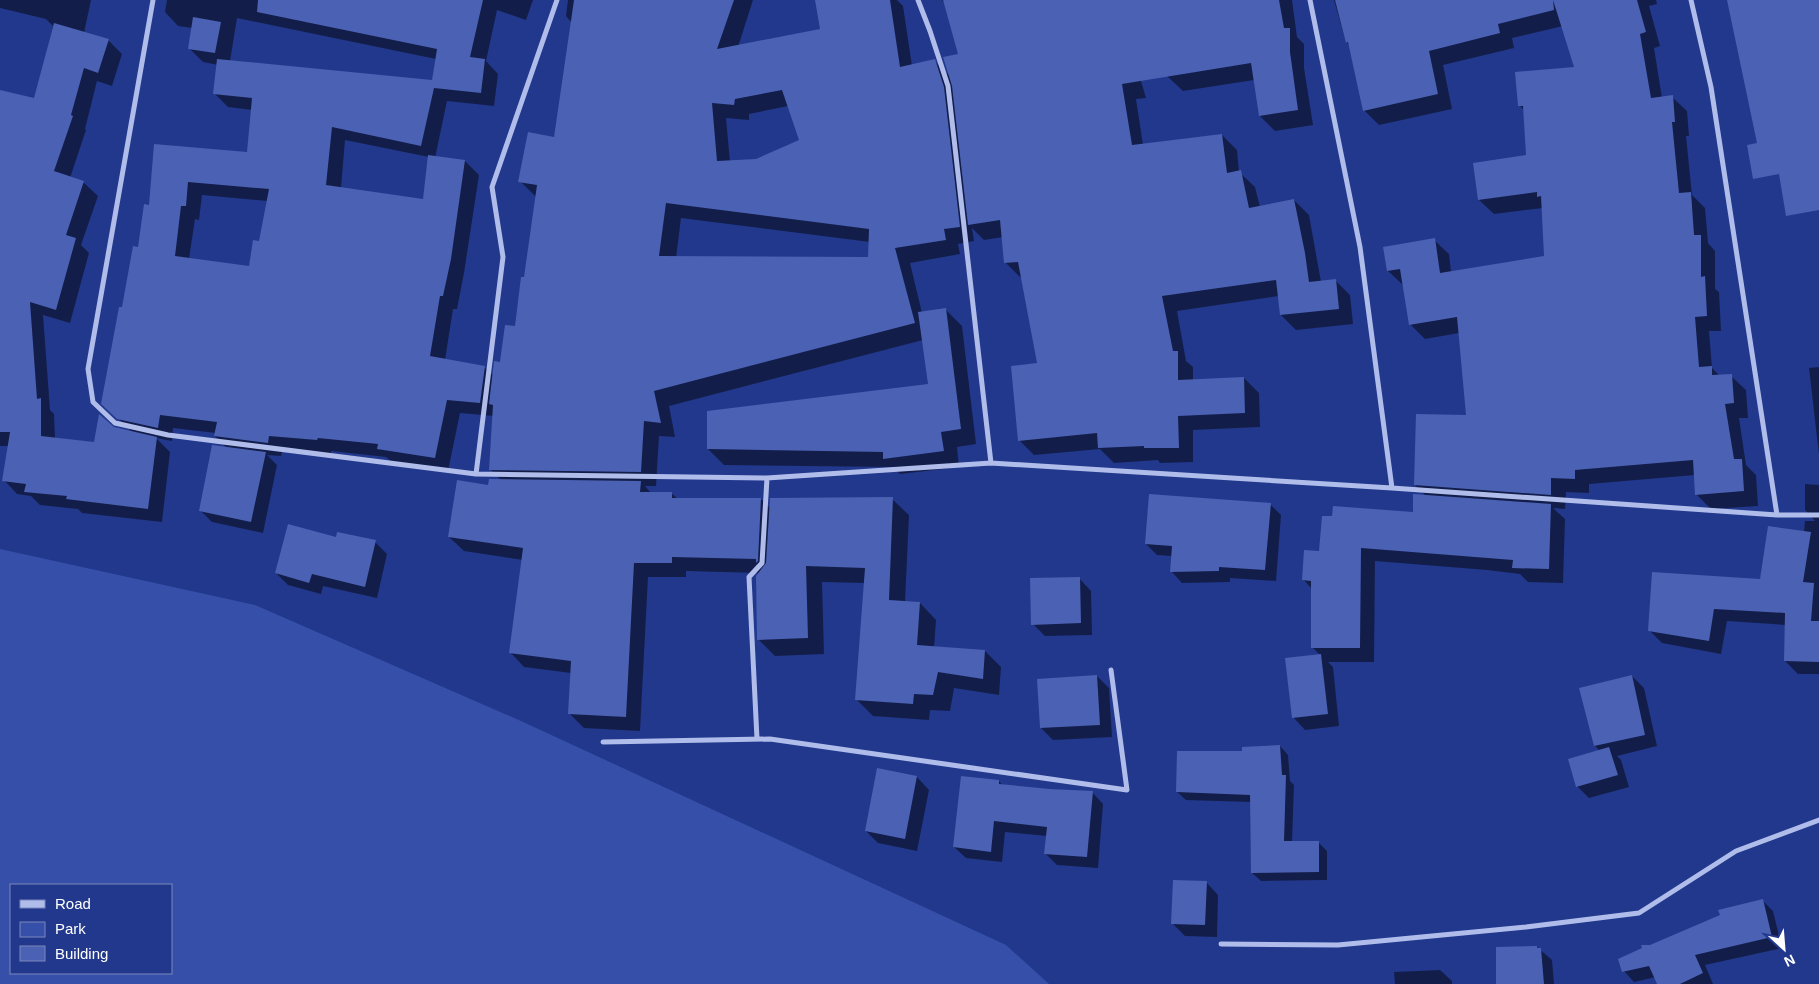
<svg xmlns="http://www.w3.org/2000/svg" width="1819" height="984" font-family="Helvetica,sans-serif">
<rect width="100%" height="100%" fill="#22388c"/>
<path fill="#3650a9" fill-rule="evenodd" d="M 0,549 L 255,605 L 521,721 L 1006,945 L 1049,984 L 0,984 ZM 11,885 L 171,885 L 171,973 L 11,973 Z"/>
<path fill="#0007" fill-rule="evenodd" d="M 0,0 L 91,0 L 84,33 L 108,40 L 122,54 L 112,86 L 97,81 L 85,129 L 86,130 L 70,178 L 84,183 L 98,196 L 81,245 L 89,253 L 70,323 L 43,315 L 50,410 L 54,414 L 55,438 L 95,443 L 113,428 L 133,433 L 103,403 L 123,309 L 150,206 L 155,146 L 248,154 L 252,110 L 228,107 L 215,94 L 218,65 L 203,62 L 189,48 L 193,28 L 178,26 L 165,12 L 167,0 L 533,0 L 526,20 L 497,10 L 486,61 L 498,74 L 494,106 L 447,101 L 435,158 L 465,161 L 479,175 L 464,273 L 457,309 L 453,309 L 445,360 L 484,367 L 494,376 L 501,363 L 516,327 L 525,279 L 536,197 L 520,181 L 555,138 L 572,23 L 566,16 L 568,0 L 753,0 L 738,47 L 821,30 L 826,0 L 897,0 L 903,6 L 912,66 L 934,61 L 951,77 L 960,55 L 946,6 L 942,0 L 1117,0 L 1146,98 L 1136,99 L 1143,145 L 1222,135 L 1237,150 L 1239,172 L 1255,187 L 1260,207 L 1294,200 L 1309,215 L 1321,282 L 1335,280 L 1350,295 L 1353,324 L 1296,330 L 1281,315 L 1279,296 L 1177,311 L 1186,361 L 1193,367 L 1193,380 L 1244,378 L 1259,393 L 1260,427 L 1193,430 L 1193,462 L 1160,463 L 1158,460 L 1114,463 L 1100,449 L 1034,455 L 1019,440 L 1039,364 L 1022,277 L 1020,277 L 1005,262 L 1003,237 L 984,240 L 972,228 L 974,241 L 958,244 L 960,254 L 910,263 L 922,313 L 946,310 L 962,326 L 976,444 L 957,447 L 959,467 L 900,474 L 892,467 L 724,465 L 708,449 L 929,385 L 923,340 L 669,406 L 675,437 L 659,436 L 656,486 L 645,486 L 651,493 L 671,493 L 678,499 L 761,499 L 771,509 L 892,499 L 909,515 L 905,602 L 920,603 L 936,620 L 934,648 L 985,651 L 1001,667 L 999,695 L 954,688 L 950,711 L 930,710 L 929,720 L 873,716 L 857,700 L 865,583 L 822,582 L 824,654 L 775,656 L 759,640 L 760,573 L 686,571 L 686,577 L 648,577 L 640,731 L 584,728 L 569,713 L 571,673 L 524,667 L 510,652 L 523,560 L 464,551 L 449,537 L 489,486 L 501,480 L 490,469 L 494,416 L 460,413 L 448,471 L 392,462 L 386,457 L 331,451 L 331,454 L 283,449 L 281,456 L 267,455 L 277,465 L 263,533 L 212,522 L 200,510 L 227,448 L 215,436 L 216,433 L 173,428 L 172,441 L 156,438 L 170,452 L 162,522 L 82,513 L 78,509 L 40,505 L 31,496 L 17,494 L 4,480 L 9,446 L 0,446 L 0,195 L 35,99 L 53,26 L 46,19 L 0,8 ZM 237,18 L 436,59 L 433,81 L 230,61 ZM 788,106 L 800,141 L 756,160 L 730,162 L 726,118 L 749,120 L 749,114 ZM 345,140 L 429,157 L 424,201 L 341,188 ZM 202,195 L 268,201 L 260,243 L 250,268 L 189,259 L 195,219 L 199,220 ZM 681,218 L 870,242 L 869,259 L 676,258 Z
M 1153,0 L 1292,0 L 1297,37 L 1304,44 L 1304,68 L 1313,125 L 1275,131 L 1260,116 L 1254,80 L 1183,91 L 1167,76 Z
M 1334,0 L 1656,0 L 1657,4 L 1649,6 L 1660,46 L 1654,48 L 1662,98 L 1672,97 L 1687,111 L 1689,136 L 1686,136 L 1692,195 L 1705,208 L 1708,243 L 1715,251 L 1715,289 L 1719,292 L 1721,331 L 1709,331 L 1712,368 L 1720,376 L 1731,376 L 1746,390 L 1748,418 L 1739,418 L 1746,465 L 1756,475 L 1758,506 L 1711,509 L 1696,494 L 1695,475 L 1589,484 L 1589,493 L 1566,492 L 1565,509 L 1553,508 L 1565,519 L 1563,583 L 1528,582 L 1520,574 L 1487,570 L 1375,561 L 1374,662 L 1328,662 L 1333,667 L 1339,726 L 1305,730 L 1293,717 L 1320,655 L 1312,647 L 1312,589 L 1303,579 L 1321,552 L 1414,514 L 1426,496 L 1415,485 L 1467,416 L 1459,333 L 1425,339 L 1410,324 L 1403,285 L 1388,271 L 1434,240 L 1449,254 L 1451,272 L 1545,257 L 1543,208 L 1494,214 L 1479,200 L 1528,156 L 1525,111 L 1520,106 L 1575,68 L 1563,26 L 1512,38 L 1514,48 L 1443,65 L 1452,109 L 1379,125 L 1364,110 L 1350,46 L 1346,42 Z
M 1819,367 L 1819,455 L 1809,368 Z
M 1805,484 L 1819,485 L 1819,674 L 1798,674 L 1785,661 L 1786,625 L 1727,621 L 1721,654 L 1662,643 L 1649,630 L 1761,581 L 1804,532 L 1805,521 L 1815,521 L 1805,510 Z
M 1270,504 L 1281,515 L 1276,581 L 1230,578 L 1230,582 L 1182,583 L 1171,571 L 1172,556 L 1157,555 L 1146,544 Z
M 337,538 L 375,542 L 387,554 L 377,598 L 323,586 L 321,594 L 288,585 L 276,573 Z
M 1079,578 L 1091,591 L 1092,635 L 1045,636 L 1033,624 Z
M 1097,676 L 1109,688 L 1112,737 L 1053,740 L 1041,728 L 1039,680 Z
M 1632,676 L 1644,688 L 1657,746 L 1617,756 L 1621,760 L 1629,787 L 1589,798 L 1577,786 L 1600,751 L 1595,746 Z
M 1280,746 L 1288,755 L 1290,781 L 1294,785 L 1292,842 L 1319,843 L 1327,851 L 1327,880 L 1261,881 L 1252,873 L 1251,802 L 1186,800 L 1177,792 L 1243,753 Z
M 878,770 L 917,777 L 929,790 L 917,851 L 878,843 L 866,831 Z
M 999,781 L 1003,786 L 1092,792 L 1103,804 L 1098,868 L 1057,865 L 1046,854 L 1047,836 L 1005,832 L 1002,862 L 966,858 L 954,847 Z
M 1206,882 L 1218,895 L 1217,937 L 1185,936 L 1173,924 Z
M 1763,901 L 1773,911 L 1782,948 L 1705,965 L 1713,984 L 1659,984 L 1656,977 L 1634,982 L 1624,971 L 1644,949 Z
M 1537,947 L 1552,960 L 1554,984 L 1497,984 Z
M 1440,970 L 1452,981 L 1452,984 L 1395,984 L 1394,972 Z"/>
<path fill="#4b61b3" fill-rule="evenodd" d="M 258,0 L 483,0 L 470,57 L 485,59 L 481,93 L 434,88 L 421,146 L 332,127 L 326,185 L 423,199 L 428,155 L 465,160 L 451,259 L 443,296 L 440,296 L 430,356 L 485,366 L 480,403 L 447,400 L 435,458 L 377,449 L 378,444 L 318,438 L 317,440 L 269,436 L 268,443 L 214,436 L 217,422 L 160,415 L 158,428 L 117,419 L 101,404 L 119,307 L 122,307 L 133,246 L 138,247 L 144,204 L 149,205 L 154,144 L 247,152 L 252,98 L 213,94 L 217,59 L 432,80 L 437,49 L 257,12 ZM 188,182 L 269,189 L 259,241 L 253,240 L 249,266 L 175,256 L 181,206 L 186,206 Z
M 574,0 L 734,0 L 717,49 L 820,29 L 815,0 L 890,0 L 900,67 L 935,59 L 944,87 L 960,227 L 944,229 L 946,240 L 895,248 L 915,323 L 654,391 L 661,423 L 644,421 L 641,472 L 489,470 L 493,405 L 489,404 L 494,361 L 500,362 L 505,325 L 515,326 L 521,277 L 524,277 L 537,185 L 518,182 L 528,132 L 554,137 ZM 782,90 L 799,140 L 756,159 L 717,161 L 712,103 L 734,105 L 735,99 ZM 666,203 L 869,229 L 868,257 L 659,256 Z
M 943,0 L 1279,0 L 1284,28 L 1290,28 L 1290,52 L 1298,110 L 1259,116 L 1251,63 L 1122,84 L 1132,145 L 1222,134 L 1227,173 L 1241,170 L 1249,208 L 1294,199 L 1305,253 L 1309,282 L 1336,279 L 1339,309 L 1280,315 L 1276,280 L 1162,296 L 1173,351 L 1178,351 L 1178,380 L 1244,377 L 1245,413 L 1178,416 L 1179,448 L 1144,448 L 1144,446 L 1098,448 L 1097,433 L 1018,441 L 1011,366 L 1037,363 L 1018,262 L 1004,263 L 1000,220 L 968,225 L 952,86 L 943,57 L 958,54 Z
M 1335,0 L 1553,0 L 1554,10 L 1498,24 L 1500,33 L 1429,51 L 1438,94 L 1363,111 L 1348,42 L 1346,43 Z
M 1553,0 L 1637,0 L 1646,32 L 1640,34 L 1651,98 L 1673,95 L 1675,122 L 1672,122 L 1679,193 L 1691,192 L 1694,235 L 1701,235 L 1701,277 L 1705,276 L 1707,316 L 1695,317 L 1699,367 L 1712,366 L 1712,375 L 1732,374 L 1734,403 L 1725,404 L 1734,459 L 1742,459 L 1744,491 L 1695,495 L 1693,460 L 1575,470 L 1575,479 L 1551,478 L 1551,495 L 1414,485 L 1416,414 L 1466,415 L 1457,317 L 1409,325 L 1400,269 L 1387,271 L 1383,247 L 1435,238 L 1440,273 L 1544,256 L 1541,196 L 1537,197 L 1537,192 L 1478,200 L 1473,163 L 1526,155 L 1523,106 L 1518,106 L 1515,72 L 1574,67 Z
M 1727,0 L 1819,0 L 1819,210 L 1786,216 L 1779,174 L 1753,179 L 1747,145 L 1757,143 Z
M 193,17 L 221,22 L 215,53 L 188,49 Z
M 54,23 L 109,39 L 98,73 L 84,68 L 71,115 L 73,116 L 54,171 L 84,181 L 66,235 L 76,238 L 56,310 L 30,302 L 37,399 L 41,398 L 41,436 L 94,442 L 99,414 L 114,427 L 157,437 L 148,509 L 66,499 L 67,496 L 24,492 L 26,484 L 2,481 L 10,432 L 0,432 L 0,90 L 34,98 Z
M 946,308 L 961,429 L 941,432 L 944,451 L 883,459 L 883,452 L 707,449 L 707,411 L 928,384 L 918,312 Z
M 212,445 L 266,452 L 251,522 L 199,511 Z
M 489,479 L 641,481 L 640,492 L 672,492 L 672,498 L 761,498 L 758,561 L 756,563 L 756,559 L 672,557 L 672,563 L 634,563 L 626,717 L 568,714 L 571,661 L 509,653 L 523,548 L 448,537 L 457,480 L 488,485 Z
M 1149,494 L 1271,503 L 1265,570 L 1219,567 L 1219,571 L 1170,572 L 1172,546 L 1145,544 Z
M 1413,494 L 1551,504 L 1549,569 L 1512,568 L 1513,560 L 1361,548 L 1360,648 L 1311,648 L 1311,581 L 1302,580 L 1304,550 L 1319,551 L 1322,516 L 1332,516 L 1333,506 L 1413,512 Z
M 893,497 L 889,600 L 920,602 L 917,645 L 985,650 L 983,679 L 938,672 L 933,695 L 914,694 L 913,704 L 855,700 L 865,568 L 806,566 L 808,638 L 757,640 L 756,576 L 766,563 L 770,498 Z
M 288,524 L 336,537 L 337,532 L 376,540 L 365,587 L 312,574 L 309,583 L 275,573 Z
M 1768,526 L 1811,532 L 1803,582 L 1814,583 L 1811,621 L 1819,621 L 1819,662 L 1784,661 L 1785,613 L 1714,609 L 1709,641 L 1648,631 L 1652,572 L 1760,579 Z
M 1080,577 L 1081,623 L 1031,625 L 1030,578 Z
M 1321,654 L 1328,714 L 1292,718 L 1285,658 Z
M 1097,675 L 1100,725 L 1040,728 L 1037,679 Z
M 1632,675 L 1645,735 L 1594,746 L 1579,688 Z
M 1280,745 L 1282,775 L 1286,775 L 1284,841 L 1319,841 L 1319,872 L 1251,873 L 1250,795 L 1176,792 L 1177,751 L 1242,751 L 1242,747 Z
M 1609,747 L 1618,775 L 1576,787 L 1568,759 Z
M 877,768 L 917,776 L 905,839 L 865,831 Z
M 961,776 L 999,780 L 999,784 L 1050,789 L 1093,791 L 1087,857 L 1044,854 L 1047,827 L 994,821 L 991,852 L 953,847 Z
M 1173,880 L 1207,881 L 1205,925 L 1171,924 Z
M 1763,899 L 1772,937 L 1695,955 L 1703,973 L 1680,984 L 1657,984 L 1649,966 L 1622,972 L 1618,959 L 1642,948 L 1641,945 L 1650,945 L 1720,915 L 1718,910 Z
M 1537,946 L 1537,948 L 1541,948 L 1544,984 L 1496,984 L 1496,947 Z"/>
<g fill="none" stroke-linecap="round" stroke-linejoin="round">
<path stroke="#b0bdeb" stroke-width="5" d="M 153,0 L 88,369 L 93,402 L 115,423 L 168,435 L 476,474 L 767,478 L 991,463 L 1392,488 L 1777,515 L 1819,515
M 918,0 L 930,31 L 948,86 L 991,463
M 1310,0 L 1360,247 L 1392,488
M 1691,0 L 1711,87 L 1777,515
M 476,474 L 503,257 L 492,187 L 557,0
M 757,739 L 749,577 L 762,563 L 767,478
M 603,742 L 770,739 L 1127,790 L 1111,670
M 1221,944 L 1338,945 L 1526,927 L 1639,913 L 1736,851 L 1819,820"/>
</g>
<rect x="10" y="884" width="162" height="90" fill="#22388c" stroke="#7a88ba"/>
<rect x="20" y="900" width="25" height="8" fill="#b0bdeb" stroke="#7a88ba"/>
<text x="55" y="909" font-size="15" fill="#ffffff">Road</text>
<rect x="20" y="922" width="25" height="15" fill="#3650a9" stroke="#7a88ba"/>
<text x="55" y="934" font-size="15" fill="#ffffff">Park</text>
<rect x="20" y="946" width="25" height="15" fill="#4b61b3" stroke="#7a88ba"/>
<text x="55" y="959" font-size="15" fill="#ffffff">Building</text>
<g transform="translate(1784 949) rotate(154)" stroke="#22388c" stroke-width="4" paint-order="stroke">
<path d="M0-4L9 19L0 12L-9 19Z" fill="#ffffff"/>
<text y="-8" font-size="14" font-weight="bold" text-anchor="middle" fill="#ffffff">N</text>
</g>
</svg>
